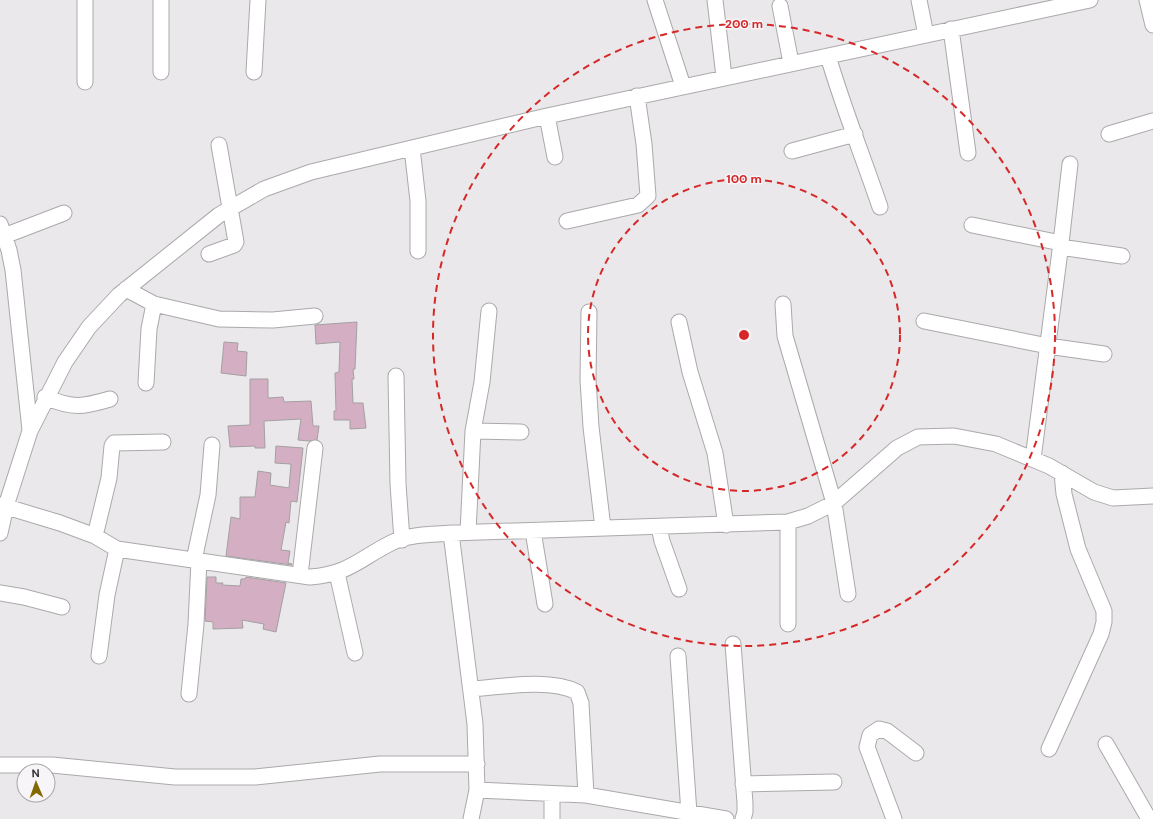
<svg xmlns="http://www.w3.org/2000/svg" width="1153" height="819" font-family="'DM Sans',sans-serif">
<rect width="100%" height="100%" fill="#eae8ea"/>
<path fill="#d4afc3" stroke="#a3a0a1" d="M 357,322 L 355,369 L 353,369 L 354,379 L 352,379 L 353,403 L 363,403 L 366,428 L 350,429 L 350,420 L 334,420 L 334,411 L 336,411 L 335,373 L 339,372 L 340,342 L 316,344 L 315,325 Z
M 224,342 L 238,343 L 237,351 L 247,352 L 246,376 L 221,373 Z
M 250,379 L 268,379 L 268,398 L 283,397 L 284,402 L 311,401 L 313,426 L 319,426 L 317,440 L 309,441 L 298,440 L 301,419 L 264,421 L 265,448 L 255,448 L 255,446 L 230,447 L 228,426 L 250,425 Z
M 276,446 L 303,448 L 297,502 L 291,501 L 289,523 L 286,522 L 281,550 L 290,551 L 288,563 L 292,564 L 292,565 L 226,556 L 231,517 L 240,519 L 240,497 L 255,497 L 258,471 L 271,473 L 270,485 L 289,488 L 291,464 L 275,463 Z
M 207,577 L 216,577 L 216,583 L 223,583 L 222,585 L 240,586 L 241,579 L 245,579 L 246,577 L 286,583 L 276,632 L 263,629 L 264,624 L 242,620 L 243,628 L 213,629 L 213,622 L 205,621 Z"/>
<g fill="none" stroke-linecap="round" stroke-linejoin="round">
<defs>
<path id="minor" d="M 85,0 L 85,82
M 161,0 L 161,72
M 655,0 L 683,86
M 715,0 L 724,77
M 919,0 L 926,35
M 1147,0 L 1153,25
M 780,6 L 791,63
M 951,29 L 968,153
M 828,56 C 843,107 863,157 880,207
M 254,72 L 258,0
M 547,116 L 555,157
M 1109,134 L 1153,121
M 412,148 L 418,201 L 418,251
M 792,151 L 855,134
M 567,221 L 638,205 L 648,196 L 644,144 L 637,96
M 0,224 L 9,250 L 13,270 L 30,430
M 972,225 L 1061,243 L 1033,459
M 4,236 L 64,213
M 1061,243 L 1070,164
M 1060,247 L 1122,256
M 209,254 L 234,245 L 236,242 L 219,145
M 126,289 L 154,304 L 219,319 L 273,320 L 315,316
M 783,304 L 785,336 L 834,503 L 848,594
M 589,312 L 588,380 L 591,427 L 603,528
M 924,321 L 1048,346 L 1104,354
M 679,322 L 690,372 L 715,453 L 726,525
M 396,376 L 398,484 L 402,540
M 146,383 L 149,329 L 154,304
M 45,397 C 73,409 83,407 110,399
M 473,431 L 521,432
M 0,505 L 60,523 L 95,536 L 117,549 L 310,577 C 349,574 359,559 391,543 C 408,534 432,535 451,533 L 788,522 L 808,516 L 834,503 L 897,448 L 918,437 L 954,436 L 996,444 L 1049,466 L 1094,492 L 1113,498 L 1153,496
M 659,527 L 662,541 L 679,589
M 533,531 L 545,604
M 468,532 L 473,431 L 482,382 L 489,311
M 0,533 L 6,506 L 30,431 L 65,362 L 89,327 L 119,295 L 219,215 L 264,189 L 311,172 L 547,116 L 1090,0
M 451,533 L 475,724 L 477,790 L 471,819
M 95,536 L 109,478 L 112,446 L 114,443 L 163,442
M 194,560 L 208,495 L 212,445
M 337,573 L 355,653
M 300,575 L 315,448
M 0,593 L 24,597 L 62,607
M 788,624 L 788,522
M 733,644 L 745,803 L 745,812 L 743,819
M 99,656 L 107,595 L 117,549
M 678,656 L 689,813
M 471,689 C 502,687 549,678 577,692 L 581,703 L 586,795
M 189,694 L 196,624 L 199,560
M 1106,744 L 1149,819
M 1049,749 L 1101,634 L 1104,622 L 1104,611 L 1078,549 L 1064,494 L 1062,473
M 0,765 L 52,765 L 175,777 L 255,777 L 380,764 L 477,764
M 743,784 L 834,782
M 477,790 L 586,795 L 726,819
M 552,819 L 552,794
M 894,819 L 867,747 L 870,735 L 879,729 L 887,731 L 916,753"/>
</defs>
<use href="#minor" stroke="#aba9ab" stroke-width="17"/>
<use href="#minor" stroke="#fff" stroke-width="15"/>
</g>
<g fill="none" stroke="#d62828" stroke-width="2" stroke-dasharray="7 5">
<circle cx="744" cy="335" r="156"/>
<circle cx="744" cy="335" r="311"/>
</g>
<circle cx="744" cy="335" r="6" fill="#d62828" stroke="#f7f5f8" stroke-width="2"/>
<g font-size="12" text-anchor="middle" font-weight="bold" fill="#d62828" stroke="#f7f5f8" stroke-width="3" stroke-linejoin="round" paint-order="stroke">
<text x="744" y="28">200 m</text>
<text x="744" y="183">100 m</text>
</g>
<g transform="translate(36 783) rotate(358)"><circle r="19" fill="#f7f5f8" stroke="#a8a6a8"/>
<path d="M0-3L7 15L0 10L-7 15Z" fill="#826901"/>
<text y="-6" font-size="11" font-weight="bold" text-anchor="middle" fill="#313031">N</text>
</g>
</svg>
